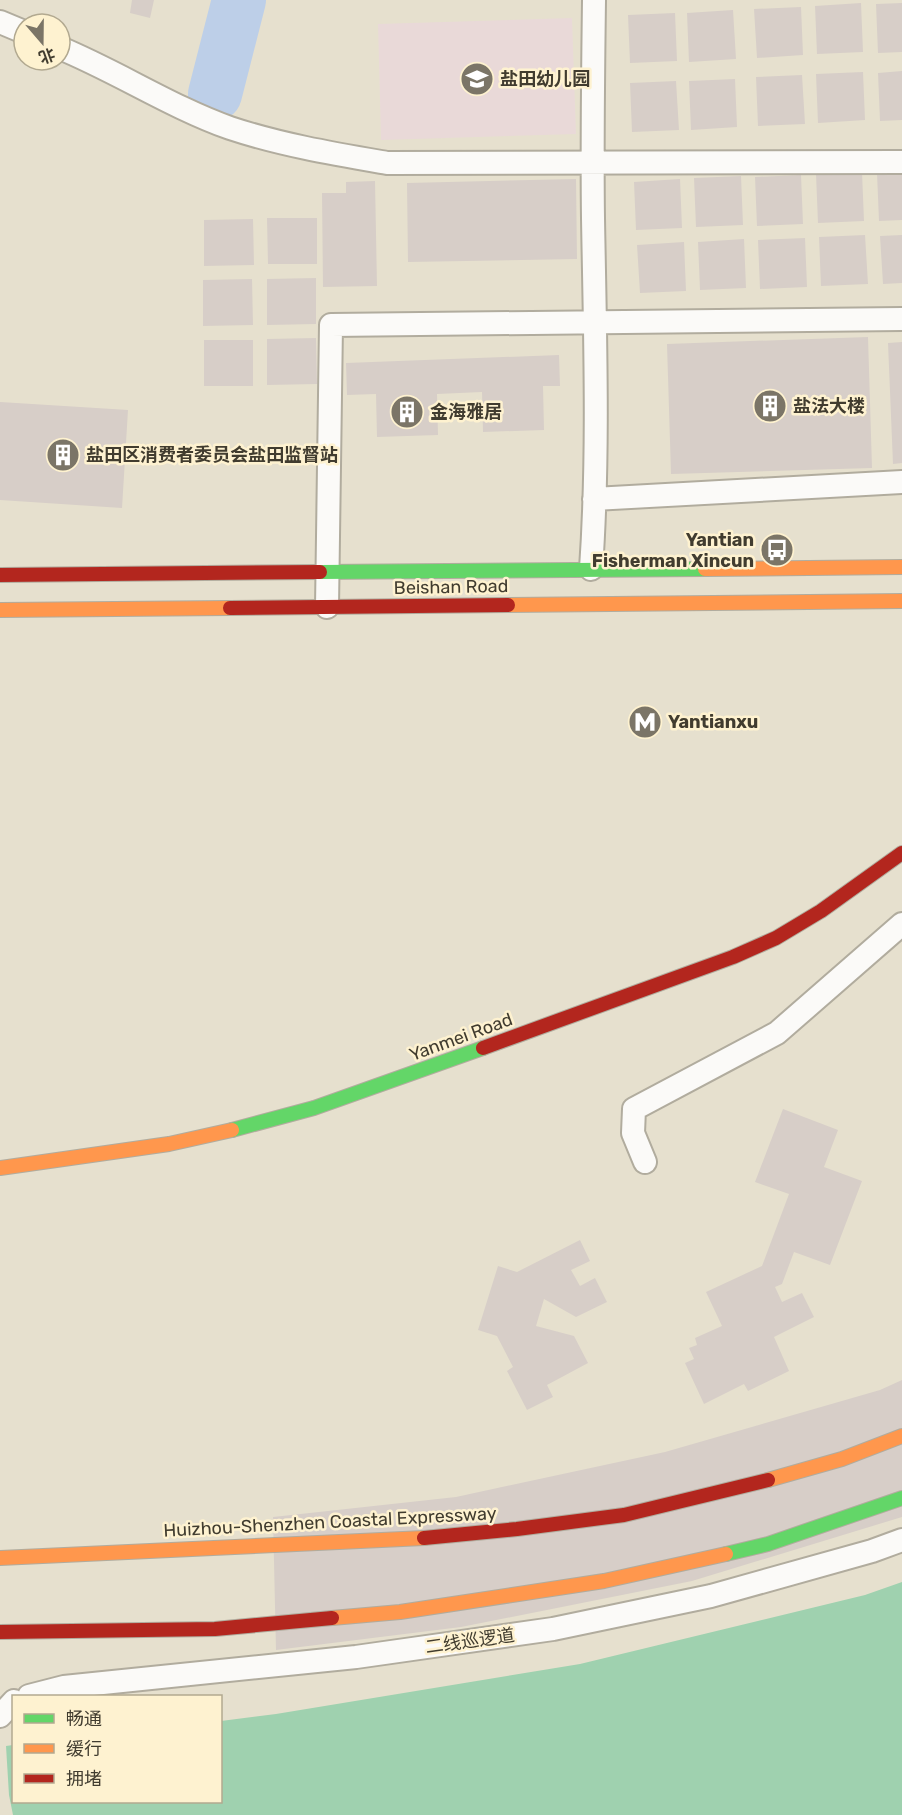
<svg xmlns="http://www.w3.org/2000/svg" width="902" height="1815" font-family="Rubik,'Noto Sans SC',sans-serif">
<rect width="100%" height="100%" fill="#e6e0ce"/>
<path fill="#e9d9d8" d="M 572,18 L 576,134 L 381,140 L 378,24 Z"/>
<path fill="#9fd1af" d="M 902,1582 L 902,1815 L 13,1815 L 9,1795 L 6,1746 L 13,1745 L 14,1802 L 220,1802 L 221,1721 L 276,1714 L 580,1664 L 865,1595 Z"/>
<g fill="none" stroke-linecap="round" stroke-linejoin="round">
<path stroke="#bdcfe8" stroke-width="54" d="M 215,94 L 239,0"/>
</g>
<path fill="#d7cec8" d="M 132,0 L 154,0 L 150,18 L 130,13 Z
M 861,3 L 863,52 L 817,54 L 815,6 Z
M 902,3 L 902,52 L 878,53 L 876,4 Z
M 801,7 L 803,55 L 757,58 L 754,9 Z
M 733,10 L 736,59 L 689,62 L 687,13 Z
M 675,13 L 677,61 L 630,63 L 628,15 Z
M 902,71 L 902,120 L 880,121 L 878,73 Z
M 863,72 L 865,120 L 818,123 L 816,74 Z
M 802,75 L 805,124 L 758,126 L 756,77 Z
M 735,79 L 737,127 L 691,130 L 689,81 Z
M 676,81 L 679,130 L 632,132 L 630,83 Z
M 862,172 L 864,221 L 818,223 L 816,174 Z
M 902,172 L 902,220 L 879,221 L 877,173 Z
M 801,175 L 803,224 L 757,226 L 755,177 Z
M 741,176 L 743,225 L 696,227 L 694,178 Z
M 576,179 L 577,259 L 408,262 L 407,183 Z
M 680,179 L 682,228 L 636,230 L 634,182 Z
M 375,181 L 377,286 L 323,287 L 322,193 L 346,193 L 346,182 Z
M 267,218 L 317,218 L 317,264 L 268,264 Z
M 253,219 L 254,265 L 204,266 L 204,220 Z
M 865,235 L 868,284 L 821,286 L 819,237 Z
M 902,235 L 902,283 L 883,284 L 880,236 Z
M 805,238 L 807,287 L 760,289 L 758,240 Z
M 744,239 L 746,288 L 700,290 L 698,242 Z
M 684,242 L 686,291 L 640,293 L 637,245 Z
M 316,278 L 316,324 L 267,325 L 267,279 Z
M 252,279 L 253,325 L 203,326 L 203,280 Z
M 868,337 L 872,468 L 671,474 L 667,344 Z
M 316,338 L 317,384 L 267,385 L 267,339 Z
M 204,340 L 253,340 L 253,386 L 204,386 Z
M 902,342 L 902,463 L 893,464 L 888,343 Z
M 559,355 L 560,386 L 543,386 L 544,430 L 483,432 L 482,392 L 437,394 L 438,435 L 377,437 L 376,394 L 347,395 L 346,363 Z
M 0,402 L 128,410 L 122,508 L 0,500 Z
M 783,1109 L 838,1130 L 824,1167 L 862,1181 L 830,1265 L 794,1252 L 782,1284 L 775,1287 L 782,1302 L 802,1293 L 814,1317 L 774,1337 L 789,1371 L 748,1391 L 744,1384 L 704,1404 L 685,1363 L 694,1359 L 689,1348 L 697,1345 L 695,1338 L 722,1326 L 706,1292 L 762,1266 L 789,1194 L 755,1182 Z
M 580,1240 L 590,1261 L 571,1270 L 580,1286 L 595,1278 L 607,1302 L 576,1317 L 544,1299 L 536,1326 L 574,1336 L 588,1363 L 547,1385 L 553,1397 L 527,1410 L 507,1371 L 513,1367 L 497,1336 L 478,1330 L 498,1266 L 517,1272 Z
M 902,1380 L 902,1517 L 692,1581 L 461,1627 L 276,1650 L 273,1517 L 456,1497 L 665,1452 L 880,1390 Z"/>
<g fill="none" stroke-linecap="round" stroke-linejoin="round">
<defs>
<path id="street" d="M 0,22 L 24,32
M 60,48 C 118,72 171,107 230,128 C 281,145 335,154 387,163 L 902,162
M 594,499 L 902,482
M 591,569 C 599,453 595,335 593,218 C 592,146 593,73 594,0
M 327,607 L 331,325 L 902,319
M 645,1162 L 633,1133 L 634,1109 L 777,1033 L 902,924
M 29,1696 L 64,1687 L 356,1657 L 553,1629 L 711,1596 L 872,1551 L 902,1540
M 0,1716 L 14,1701"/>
<path id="fast" d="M 320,572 L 705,569
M 232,1130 L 314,1108 L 483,1048
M 726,1554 L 768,1544 L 902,1498"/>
<path id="slow" d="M 705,569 L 902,567
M 508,605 L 902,601
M 0,610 L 230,608
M 0,1168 L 169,1144 L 232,1130
M 768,1480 L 842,1459 L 902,1436
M 0,1558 L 424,1538
M 332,1618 L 400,1612 L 604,1581 L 726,1554"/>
<path id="jam" d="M 0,575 L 320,572
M 230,608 L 508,605
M 483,1048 L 733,957 L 776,938 L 821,911 L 902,853
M 424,1538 L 517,1529 L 624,1515 L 768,1480
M 0,1632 L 215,1629 L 332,1618"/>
</defs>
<use href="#street" stroke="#b1ac9e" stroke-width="26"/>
<use href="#fast" stroke="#b1ac9e" stroke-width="16"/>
<use href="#slow" stroke="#b1ac9e" stroke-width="16"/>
<use href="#jam" stroke="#b1ac9e" stroke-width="16"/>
<use href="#street" stroke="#fbfaf8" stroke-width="22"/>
<use href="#fast" stroke="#63d668" stroke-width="14"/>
<use href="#slow" stroke="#ff974d" stroke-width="14"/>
<use href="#jam" stroke="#b3261e" stroke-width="14"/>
</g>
<defs>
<symbol id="school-disc" viewBox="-11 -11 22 22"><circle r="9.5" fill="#7b7567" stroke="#fef2d0"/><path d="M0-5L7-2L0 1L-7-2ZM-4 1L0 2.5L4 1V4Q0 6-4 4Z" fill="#fff"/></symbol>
<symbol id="building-disc" viewBox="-11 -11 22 22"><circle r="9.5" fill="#7b7567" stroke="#fef2d0"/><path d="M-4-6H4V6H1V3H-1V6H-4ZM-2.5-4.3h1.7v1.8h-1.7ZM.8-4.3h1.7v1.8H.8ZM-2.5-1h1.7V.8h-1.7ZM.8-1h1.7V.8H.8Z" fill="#fff"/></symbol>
<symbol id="bus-disc" viewBox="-11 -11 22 22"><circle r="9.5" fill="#7b7567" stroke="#fef2d0"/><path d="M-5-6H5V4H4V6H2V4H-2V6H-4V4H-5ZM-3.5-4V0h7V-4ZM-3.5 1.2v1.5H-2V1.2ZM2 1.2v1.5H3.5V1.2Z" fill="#fff"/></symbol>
<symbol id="metro-disc" viewBox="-11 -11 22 22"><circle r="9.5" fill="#7b7567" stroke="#fef2d0"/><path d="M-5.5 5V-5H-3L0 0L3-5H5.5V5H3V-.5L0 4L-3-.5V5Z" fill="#fff"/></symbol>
</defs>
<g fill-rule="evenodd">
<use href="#school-disc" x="458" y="60" width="38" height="38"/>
<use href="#building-disc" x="751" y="387" width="38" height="38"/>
<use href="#building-disc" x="388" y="393" width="38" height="38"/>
<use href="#building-disc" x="44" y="436" width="38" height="38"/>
<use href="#bus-disc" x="758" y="531" width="38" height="38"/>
<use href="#metro-disc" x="626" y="703" width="38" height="38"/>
</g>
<g text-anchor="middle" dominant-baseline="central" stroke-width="5" stroke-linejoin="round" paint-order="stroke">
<g font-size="18" font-weight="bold" fill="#413c2f" stroke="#fef2d0" text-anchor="start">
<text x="500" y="79">盐田幼儿园</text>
<text x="793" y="406">盐法大楼</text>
<text x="430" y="412">金海雅居</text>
<text x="86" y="455">盐田区消费者委员会盐田监督站</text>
<text x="754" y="540" text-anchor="end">Yantian<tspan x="754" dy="21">Fisherman Xincun</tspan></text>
<text x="668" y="722">Yantianxu</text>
</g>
<g font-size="18" fill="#413c2f" stroke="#fef2d0">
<text transform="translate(451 587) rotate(-1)">Beishan Road</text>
<text transform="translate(461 1037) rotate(-20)">Yanmei Road</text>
<text transform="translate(330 1522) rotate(-3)">Huizhou-Shenzhen Coastal Expressway</text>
<text transform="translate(470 1641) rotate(-8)">二线巡逻道</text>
</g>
</g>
<rect x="12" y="1695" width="210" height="108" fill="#fef2d0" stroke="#b2a990" stroke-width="1.5"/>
<rect x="24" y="1714" width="30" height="9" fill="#63d668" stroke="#b2a990" stroke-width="1.5"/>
<text x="66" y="1725" font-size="18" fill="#413c2f">畅通</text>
<rect x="24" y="1744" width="30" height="9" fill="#ff974d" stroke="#b2a990" stroke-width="1.5"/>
<text x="66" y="1755" font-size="18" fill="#413c2f">缓行</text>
<rect x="24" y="1774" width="30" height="9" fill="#b3261e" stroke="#b2a990" stroke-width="1.5"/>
<text x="66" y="1785" font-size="18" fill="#413c2f">拥堵</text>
<g transform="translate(42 42) rotate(160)"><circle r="28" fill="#fef2d0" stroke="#b2a990" stroke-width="1.5"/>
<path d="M0-4.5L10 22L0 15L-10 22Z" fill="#7b7567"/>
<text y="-9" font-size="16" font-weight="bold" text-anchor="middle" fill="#413c2f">北</text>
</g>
</svg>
